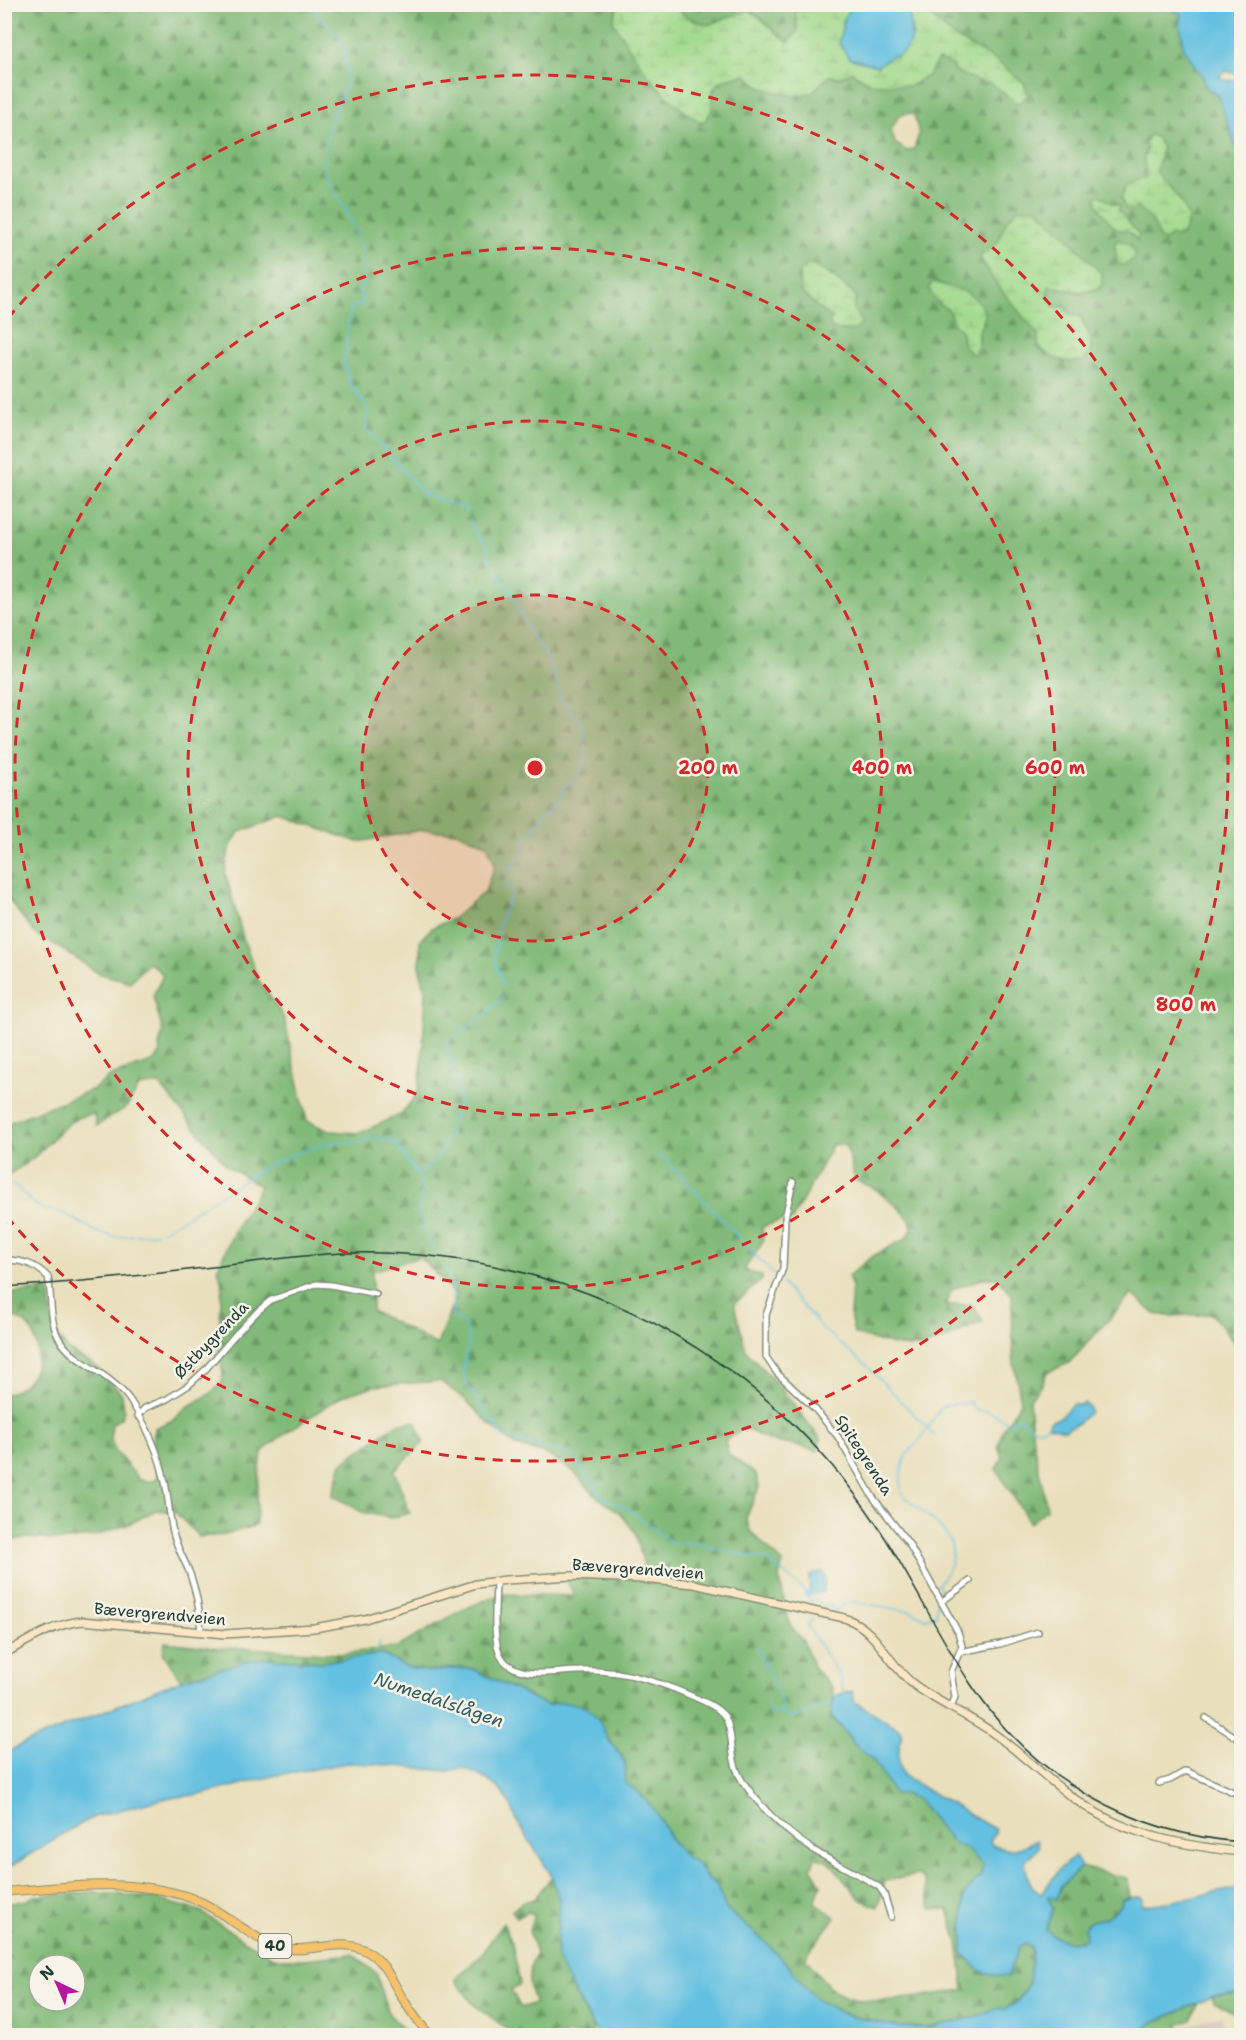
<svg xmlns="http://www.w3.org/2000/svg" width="1246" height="2040" font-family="'Shantell Sans',sans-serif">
<defs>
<pattern id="forest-firs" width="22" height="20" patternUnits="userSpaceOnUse" patternTransform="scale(1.5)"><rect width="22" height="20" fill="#81ba78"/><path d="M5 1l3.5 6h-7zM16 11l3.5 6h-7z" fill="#699863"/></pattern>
<pattern id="wetland-marsh" width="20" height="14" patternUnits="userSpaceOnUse" patternTransform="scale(1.5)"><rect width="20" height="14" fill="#a2da8d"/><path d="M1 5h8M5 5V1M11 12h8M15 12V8" fill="none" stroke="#8bbc7a"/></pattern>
</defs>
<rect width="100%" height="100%" fill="#f7f3e8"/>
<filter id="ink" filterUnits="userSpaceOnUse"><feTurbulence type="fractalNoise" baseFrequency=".0167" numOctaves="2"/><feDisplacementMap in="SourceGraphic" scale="12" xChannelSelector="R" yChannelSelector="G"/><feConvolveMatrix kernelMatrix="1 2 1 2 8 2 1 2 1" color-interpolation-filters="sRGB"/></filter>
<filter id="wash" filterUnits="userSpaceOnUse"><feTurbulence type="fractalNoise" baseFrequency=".008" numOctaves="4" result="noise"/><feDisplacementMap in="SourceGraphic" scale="24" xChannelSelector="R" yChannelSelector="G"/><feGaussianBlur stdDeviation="1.35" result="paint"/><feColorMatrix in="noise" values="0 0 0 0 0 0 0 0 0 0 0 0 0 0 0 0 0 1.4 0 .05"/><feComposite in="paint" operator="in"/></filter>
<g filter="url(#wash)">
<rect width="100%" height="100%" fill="#e9dfbb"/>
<path fill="#cec2b9" d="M 1222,2015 L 1226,2035 L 1177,2035 L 1175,2028 Z"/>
<path fill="url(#forest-firs)" stroke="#507c56" stroke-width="1.5" fill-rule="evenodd" d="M 1163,4 L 1181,14 L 1180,21 L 1183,46 L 1202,74 L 1205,86 L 1218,95 L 1242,162 L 1241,1352 L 1212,1314 L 1169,1316 L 1155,1314 L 1132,1294 L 1069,1363 L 1047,1372 L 1042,1384 L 1029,1400 L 1033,1441 L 1047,1509 L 1030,1523 L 996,1469 L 1002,1458 L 998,1445 L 1003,1430 L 1021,1401 L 1013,1358 L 1012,1295 L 998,1278 L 983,1278 L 951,1290 L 945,1306 L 972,1304 L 983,1321 C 967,1329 934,1346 918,1347 C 897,1348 874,1340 854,1334 L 850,1314 L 852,1287 L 848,1276 L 873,1256 L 907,1238 L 912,1230 L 910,1220 L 899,1208 L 875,1189 L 855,1180 L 846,1146 L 833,1144 L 792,1220 L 782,1220 L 762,1227 L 763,1242 L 744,1270 L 762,1276 L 762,1280 L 734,1304 L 746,1351 L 777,1384 L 821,1439 L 817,1451 L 803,1447 L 770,1441 L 744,1428 L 725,1441 L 729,1455 L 756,1474 L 759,1487 L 746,1518 L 750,1531 L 783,1563 L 779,1577 L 790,1625 L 803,1641 L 814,1668 L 832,1687 L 834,1699 L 831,1716 L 856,1746 L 874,1761 L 883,1775 L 905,1794 L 918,1800 L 951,1841 L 968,1850 L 984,1865 L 981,1876 L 964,1895 L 963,1952 L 1007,1976 L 1019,1946 L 1025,1943 L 1031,1946 L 1032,1953 L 1029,1983 L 1017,2002 L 1006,2009 L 996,2008 L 976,2017 L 928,2028 L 899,2027 L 848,2016 L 819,2001 L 804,1987 L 787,1964 L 762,1939 L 726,1909 L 716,1884 L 707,1879 L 697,1863 L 686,1857 L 673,1843 L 654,1809 L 637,1791 L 625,1783 C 623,1777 627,1771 625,1765 C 623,1753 613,1747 607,1737 C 595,1717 593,1705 567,1704 C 560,1704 554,1703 548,1706 L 473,1669 L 460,1668 L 426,1671 L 405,1667 L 381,1654 L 321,1662 L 267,1658 L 246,1661 L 181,1680 L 163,1653 L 165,1642 L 221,1648 L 246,1648 L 340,1654 L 398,1647 L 464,1609 L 501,1594 L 575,1596 L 565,1578 L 642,1577 L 644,1565 L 635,1532 L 621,1514 L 596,1496 L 573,1471 L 548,1455 L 516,1446 L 489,1424 L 466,1400 L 440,1381 L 374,1386 L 342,1396 L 285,1433 L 262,1452 L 258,1485 L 256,1525 L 225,1535 L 199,1537 L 175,1512 L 156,1510 L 127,1525 L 94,1536 L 61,1541 L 28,1538 L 5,1541 L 5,1394 C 14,1391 22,1388 28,1380 C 42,1364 40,1333 22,1321 C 18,1318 10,1316 5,1315 L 5,1294 L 49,1290 L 55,1333 L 68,1350 L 96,1366 L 122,1394 L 124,1410 L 122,1417 L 112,1424 L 110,1439 L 116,1452 L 138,1478 L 150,1482 L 158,1479 C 157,1459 147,1447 155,1428 L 173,1420 L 187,1407 L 210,1394 L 222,1383 L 223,1373 L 218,1348 L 222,1285 L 218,1267 L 237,1225 L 253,1200 L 260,1186 L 227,1166 L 159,1084 L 139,1087 L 127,1107 L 96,1126 L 94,1114 C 67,1115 51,1143 33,1158 C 24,1165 14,1171 5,1177 L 5,1124 L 94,1089 L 111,1076 L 155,1061 L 160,1053 L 159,1045 L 163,1032 L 153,996 L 163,975 L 149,962 L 130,982 L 98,973 L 45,938 L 38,937 L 5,895 L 5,5 L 618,5 L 613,21 L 712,110 C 712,79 719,82 745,74 L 762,88 L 811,93 L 829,76 L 840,77 L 852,72 L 870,83 L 928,76 L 937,59 L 953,64 L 954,71 L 985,84 L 990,82 L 1006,96 L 1028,95 L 1024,83 L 995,60 L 954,37 L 918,5 ZM 906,113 L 914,114 L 919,134 L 914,149 L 907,151 L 895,143 L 891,130 L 898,117 ZM 1147,147 L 1162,148 L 1155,173 L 1166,185 L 1154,224 L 1138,206 L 1146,179 L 1144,158 ZM 997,243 L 1098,289 L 1073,291 L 1049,286 L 1047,296 L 1056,309 L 1067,309 L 1070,314 L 1081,317 L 1089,334 L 1065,362 L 1045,353 L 1038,347 L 1038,335 L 980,257 ZM 824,271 L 857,297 C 852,307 852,309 859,318 L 856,329 L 835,330 L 831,320 L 833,318 L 822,311 L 800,291 L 799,279 ZM 933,282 L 944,286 L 984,322 L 979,331 L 979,343 L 969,352 C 963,343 964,341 962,332 C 959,324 951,317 948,309 L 938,304 ZM 283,816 L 358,842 L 422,830 L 456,832 L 487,844 L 495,865 L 485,891 L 454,918 L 432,928 L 420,940 L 420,969 L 426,993 L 422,1063 L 418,1092 L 402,1114 L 359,1133 L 329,1131 L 307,1121 L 284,1018 L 258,979 L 244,941 L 225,873 L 229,849 L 239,832 ZM 420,1257 L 456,1295 L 437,1345 L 372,1311 L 372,1271 ZM 815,1858 L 828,1860 L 861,1900 L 878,1907 L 885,1881 L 918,1875 L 924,1880 L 931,1908 L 948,1910 L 958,1942 L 964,1990 C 933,1994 871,2008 844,1996 C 827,1988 816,1972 805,1957 L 835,1917 L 815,1903 L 821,1884 L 811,1868 Z
M 671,5 L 818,5 L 818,9 L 789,42 C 774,33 764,19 749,10 L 707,25 C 693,23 683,13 671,5 Z
M 415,1421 L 424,1442 L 394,1471 L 410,1513 L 391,1518 L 362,1512 L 332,1495 L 342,1463 L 397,1424 Z
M 1081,1867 L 1127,1878 L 1130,1898 L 1122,1899 L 1121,1906 L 1105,1918 L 1091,1921 L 1084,1928 L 1086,1933 L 1085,1939 C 1071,1945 1056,1940 1046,1929 L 1053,1909 L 1048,1897 L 1056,1899 L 1061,1886 Z
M 552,1876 L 560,1903 L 557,1936 L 557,1957 L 593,2028 L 591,2035 L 516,2035 L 473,2004 L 455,1979 L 481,1955 L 503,1923 L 512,1943 L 520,1984 L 511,1990 L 521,2008 L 535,2003 C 527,1985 527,1971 536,1953 L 529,1931 L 534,1915 L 529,1912 L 517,1917 L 512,1911 L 523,1901 L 534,1899 Z
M 95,1892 L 153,1898 L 199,1911 L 248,1943 L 277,1959 L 304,1959 L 352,1954 L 376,1973 L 389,2014 L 409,2035 L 5,2035 L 5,1904 L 28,1900 L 34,1896 ZM 39,1965 L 75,1965 L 75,2001 L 39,2001 Z
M 1241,1992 L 1241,2016 L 1214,2002 L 1212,1997 Z
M 1198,2003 L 1192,2019 L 1178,2024 L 1182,2035 L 1135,2036 L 1154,2022 Z"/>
<path fill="url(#wetland-marsh)" stroke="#608c60" stroke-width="1.5" d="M 618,5 L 671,5 L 689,18 L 707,25 L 749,10 C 764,19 774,33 789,42 L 798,31 L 795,11 L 817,9 L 818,5 L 856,5 L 852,6 L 842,23 L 849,58 L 877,66 L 893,54 L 913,37 L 909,17 L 910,7 L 908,5 L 918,5 L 954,37 L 995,60 L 1024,83 L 1028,95 L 1018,104 L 990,83 L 985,84 L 954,71 L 952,64 L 938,60 L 928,76 L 910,86 L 870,83 L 852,72 L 840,77 L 829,76 L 811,93 L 794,96 L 762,88 L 745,74 L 725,79 L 715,86 L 712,94 L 712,110 L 703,123 C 662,101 636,61 613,21 Z
M 1150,134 L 1157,138 L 1162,148 L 1156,173 C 1168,186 1206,220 1177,237 L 1171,235 L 1166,240 L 1160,240 L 1154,224 L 1138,207 L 1132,211 L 1125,208 L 1121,199 L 1126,185 L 1139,179 L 1146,179 L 1144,158 L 1147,147 L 1144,142 Z
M 1100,195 L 1113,204 L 1120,206 L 1118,210 L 1139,234 L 1137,240 L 1127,230 L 1118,230 C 1109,222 1096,208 1096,196 Z
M 1036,208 L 1066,236 L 1102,274 L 1102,285 C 1089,297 1065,288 1049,286 L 1047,296 L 1056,308 L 1063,306 L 1070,314 L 1081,317 C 1088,338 1098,338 1085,360 C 1068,365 1050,359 1038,346 L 1038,335 L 995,282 L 980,257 L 997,243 L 1006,222 L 1017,209 Z
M 1119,240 L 1127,243 L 1134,249 L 1134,258 L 1127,264 L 1121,265 L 1116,260 L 1115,242 Z
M 808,265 C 827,269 842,285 857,297 C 849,313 858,310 861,324 L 855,330 L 835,330 L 831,328 L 829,321 L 833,318 L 822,311 L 800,291 L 799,272 Z
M 933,281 C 953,291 963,285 979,303 C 982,307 985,311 985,315 C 985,322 979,327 979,333 C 977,345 980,343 973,355 L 964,346 L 962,332 L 954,324 L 948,309 C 937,304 933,299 929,288 Z"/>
<path fill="#63c0e1" stroke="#417e8a" stroke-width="1.5" d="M 908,5 L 910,7 C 908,30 920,42 896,57 L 893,55 L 877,66 L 849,58 L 839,43 C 842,28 843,14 856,4 Z
M 1163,5 L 1241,5 L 1241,76 L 1227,71 L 1219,76 L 1226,81 L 1241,79 L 1241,162 L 1218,95 L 1206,88 L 1202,74 L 1197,70 L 1183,46 L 1180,21 L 1181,14 Z
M 1084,1403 L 1089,1407 L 1090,1412 L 1079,1422 L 1079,1423 L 1065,1430 L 1048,1426 L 1050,1421 L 1059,1418 L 1073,1404 L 1080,1405 Z
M 823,1572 L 825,1575 L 824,1592 L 813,1594 L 810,1590 L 809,1576 L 815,1573 Z
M 381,1654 C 396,1661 408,1670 425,1671 C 441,1672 457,1667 473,1669 L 548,1706 C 561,1699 587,1703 596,1716 C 601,1722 603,1730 607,1737 C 612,1747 623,1753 625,1765 C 627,1771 623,1777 625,1783 L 637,1791 L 654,1809 L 673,1843 L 686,1857 L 697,1863 L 707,1879 L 716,1884 L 726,1909 L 762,1939 L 787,1964 L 804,1987 L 819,2001 L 848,2016 L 899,2027 L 928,2028 L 976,2017 L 996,2008 L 1006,2009 L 1017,2002 L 1029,1983 L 1032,1953 L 1031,1946 L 1025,1943 L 1019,1947 L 1007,1976 C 983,1977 978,1970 963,1952 L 964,1895 L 981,1876 L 983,1865 L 968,1850 L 951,1841 L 918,1800 L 905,1794 L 894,1794 L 874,1761 L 856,1746 L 831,1715 L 834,1699 L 837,1695 L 852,1691 L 855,1702 L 897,1727 L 902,1732 C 899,1748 895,1764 905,1777 L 996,1830 L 990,1841 L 992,1845 C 1013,1853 1017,1849 1037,1840 L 1039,1847 L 1025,1861 C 1027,1876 1028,1886 1041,1894 L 1060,1869 L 1075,1856 L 1081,1867 L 1061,1886 L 1056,1899 L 1048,1897 L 1053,1909 L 1046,1929 C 1056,1940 1071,1945 1085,1939 L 1086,1933 L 1084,1928 L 1091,1921 L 1105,1918 L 1121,1906 L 1122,1899 L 1141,1896 L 1143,1899 L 1142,1905 C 1176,1903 1208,1893 1241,1888 L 1241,1992 L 1212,1997 L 1154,2022 L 1135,2035 L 598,2035 L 564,1974 L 557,1957 L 557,1936 L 560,1903 L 552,1876 L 518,1823 L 511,1806 L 502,1791 L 486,1779 L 463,1768 L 448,1771 L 376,1764 L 348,1763 L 277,1775 L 204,1794 L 167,1798 L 96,1816 L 69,1830 L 5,1870 L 5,1754 L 20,1745 L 181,1680 L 246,1661 L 267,1658 L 321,1662 Z"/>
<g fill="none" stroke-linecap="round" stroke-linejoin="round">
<path stroke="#63c0e1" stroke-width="1.5" d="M 312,4 L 319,17 L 339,36 L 345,56 L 347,82 L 328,130 L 323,171 L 347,212 L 362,249 L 363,280 L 359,292 L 363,301 L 360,306 L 353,305 L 349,319 L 344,361 L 348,380 L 368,409 L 366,429 L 425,495 L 465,508 L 467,513
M 470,520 L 473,528 L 487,547 L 491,562
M 497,570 L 513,595 L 528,630 L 547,657 L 556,678 L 561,701 L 581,722 L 586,754 L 583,770 L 566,786 L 560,798 L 543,813 L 540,821 L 523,843 L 521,857 L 506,874
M 503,986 L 495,960 L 498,925 L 512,894 L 505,882
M 658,1155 L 664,1158 L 778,1279
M 418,1176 L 437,1159 L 449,1136 L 459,1100 L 447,1042 L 486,1014 L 504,996
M 4,1183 L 16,1186 L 33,1203 L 43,1209 L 61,1212 L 99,1233 L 116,1237 L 157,1233
M 162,1231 C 219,1200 273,1150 340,1142 C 347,1141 355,1142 363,1143 L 370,1137 L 394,1141 L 419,1178 L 422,1189 L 419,1212 L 424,1231 L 433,1250
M 445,1269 C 455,1283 453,1297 452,1314 L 465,1326 L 469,1340 L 463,1371 L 466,1384 L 503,1437 L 569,1454 L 592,1481 L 603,1498 L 624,1506 L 674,1544 L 687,1542 L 768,1560 L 805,1591 L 811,1602 L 816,1599 L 824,1607 L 828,1603 L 834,1610 L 837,1610 L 844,1604 L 853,1602 L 910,1611 L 926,1618 L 936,1615 L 937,1598
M 781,1282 L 823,1329 L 868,1367 L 935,1436
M 939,1594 L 940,1590 L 938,1584 C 976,1539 930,1522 901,1493 L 901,1472 L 906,1455 L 918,1442 L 942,1407 C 951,1402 961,1406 970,1402 L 977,1411 C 997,1409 996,1418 1012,1424 L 1015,1419 L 1019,1417 C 1027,1425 1037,1433 1048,1426
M 812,1619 L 807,1625 L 840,1677 L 844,1693
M 756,1648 C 764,1662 785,1699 781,1713
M 377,1651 L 380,1641
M 767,1711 L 796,1718 L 817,1709 L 835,1705"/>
<path stroke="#63c0e1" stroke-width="6" d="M 807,1595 L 811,1592"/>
</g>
</g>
<g filter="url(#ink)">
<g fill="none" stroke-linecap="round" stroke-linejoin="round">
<defs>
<path id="minor" d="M 793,1182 L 785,1218 L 783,1268 L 766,1315 L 766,1357 L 777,1373 L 815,1409 L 838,1437 L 872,1496 L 909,1544 L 958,1632 L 962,1646 L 951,1672 L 955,1697 L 951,1708
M 4,1260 C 23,1260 35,1264 48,1277 C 52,1295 49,1315 56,1332 C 67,1362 108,1370 129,1399 C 146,1424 159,1452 165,1482 C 169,1500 169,1518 174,1536 C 178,1550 185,1561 190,1574 C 197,1593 200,1612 201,1632
M 138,1416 L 145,1408 L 167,1399 L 189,1385 L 205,1370 L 234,1336 L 258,1311 L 271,1300 L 316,1284 L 331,1285 L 376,1294
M 496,1581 C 496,1601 491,1641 502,1658 C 518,1681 556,1671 580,1671 C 625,1669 667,1684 707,1703 C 713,1706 721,1711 725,1717 C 735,1735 728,1760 743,1782 C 762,1809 788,1834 815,1851 C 836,1864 859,1874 879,1887 L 884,1894 L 891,1917
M 941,1602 L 970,1581
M 960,1652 L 1000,1644 L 1038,1632
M 1206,1718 L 1242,1741
M 1159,1783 L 1170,1780 L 1186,1771 L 1242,1796"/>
<path id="secondary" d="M 4,1654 C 29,1640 53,1624 82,1621 L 225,1634 L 314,1628 L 365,1619 L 476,1584 L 506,1580 L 571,1576 L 642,1579 L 694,1584 L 844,1618 C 877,1628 887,1663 912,1683 C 937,1703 967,1714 993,1733 C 1024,1755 1050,1783 1082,1804 C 1129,1836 1186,1846 1242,1852"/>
<path id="primary" d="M 4,1892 C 66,1886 146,1876 203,1903 C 229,1916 256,1942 283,1948 C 311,1954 342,1936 368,1952 C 385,1962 393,1983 403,1999 C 411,2012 420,2025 431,2036"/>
</defs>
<use href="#minor" stroke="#848e78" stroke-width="8"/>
<use href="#secondary" stroke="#848e78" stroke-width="10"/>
<use href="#primary" stroke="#848e78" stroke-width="10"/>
<use href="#minor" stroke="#fff" stroke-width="5"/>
<use href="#secondary" stroke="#fbe6c4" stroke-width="7"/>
<use href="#primary" stroke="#f5c16b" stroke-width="8"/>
<path stroke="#1f3d34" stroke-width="1.5" d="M 4,1287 C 71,1283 138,1276 204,1268 C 250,1263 297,1255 344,1253 C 411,1251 478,1259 542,1278 C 666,1314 776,1390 854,1493 C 900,1552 929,1621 970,1683 C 1031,1777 1131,1834 1242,1842"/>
</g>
</g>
<circle cx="535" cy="768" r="173" fill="#d62828" fill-opacity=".12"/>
<g fill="none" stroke="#d62828" stroke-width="3" stroke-dasharray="10 8">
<circle cx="535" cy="768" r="173"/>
<circle cx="535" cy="768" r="347"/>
<circle cx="535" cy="768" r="520"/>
<path d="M8 318A693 693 0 1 1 8 1218"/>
</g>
<g text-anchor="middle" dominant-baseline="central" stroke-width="5" stroke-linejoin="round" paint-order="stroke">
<rect fill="#f7f3e8" stroke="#60746a" stroke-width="1.5" x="258.5" y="1934" width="33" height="24" rx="4.5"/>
<g font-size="15" font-weight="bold" fill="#1f3d34">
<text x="275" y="1946">40</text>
</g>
<g font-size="16" fill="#1f3d34" stroke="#f7f3e8">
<text transform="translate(211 1340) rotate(-46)">Østbygrenda</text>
<text transform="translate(864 1455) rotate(57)">Spitegrenda</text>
<text transform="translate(638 1569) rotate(4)">Bævergrendveien</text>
<text transform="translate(160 1614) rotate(5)">Bævergrendveien</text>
</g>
<g font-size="18" font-style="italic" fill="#305e5f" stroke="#f7f3e8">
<text transform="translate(439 1700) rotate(19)">Numedalslågen</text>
</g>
</g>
<circle cx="535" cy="768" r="9" fill="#d62828" stroke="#f7f3e8" stroke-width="3"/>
<g font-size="18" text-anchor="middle" font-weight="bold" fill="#d62828" stroke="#f7f3e8" stroke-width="5" stroke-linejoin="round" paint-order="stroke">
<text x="708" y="774">200 m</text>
<text x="882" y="774">400 m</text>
<text x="1055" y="774">600 m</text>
<text x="1186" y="1011">800 m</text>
</g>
<rect width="1246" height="2040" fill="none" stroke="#f7f3e8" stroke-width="24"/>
<g transform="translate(57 1983) rotate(316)"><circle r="28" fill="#f7f3e8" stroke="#a1aaa0" stroke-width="1.5"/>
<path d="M0-4.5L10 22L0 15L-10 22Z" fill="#b5179e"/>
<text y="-9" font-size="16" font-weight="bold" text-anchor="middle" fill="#1f3d34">N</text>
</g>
</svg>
